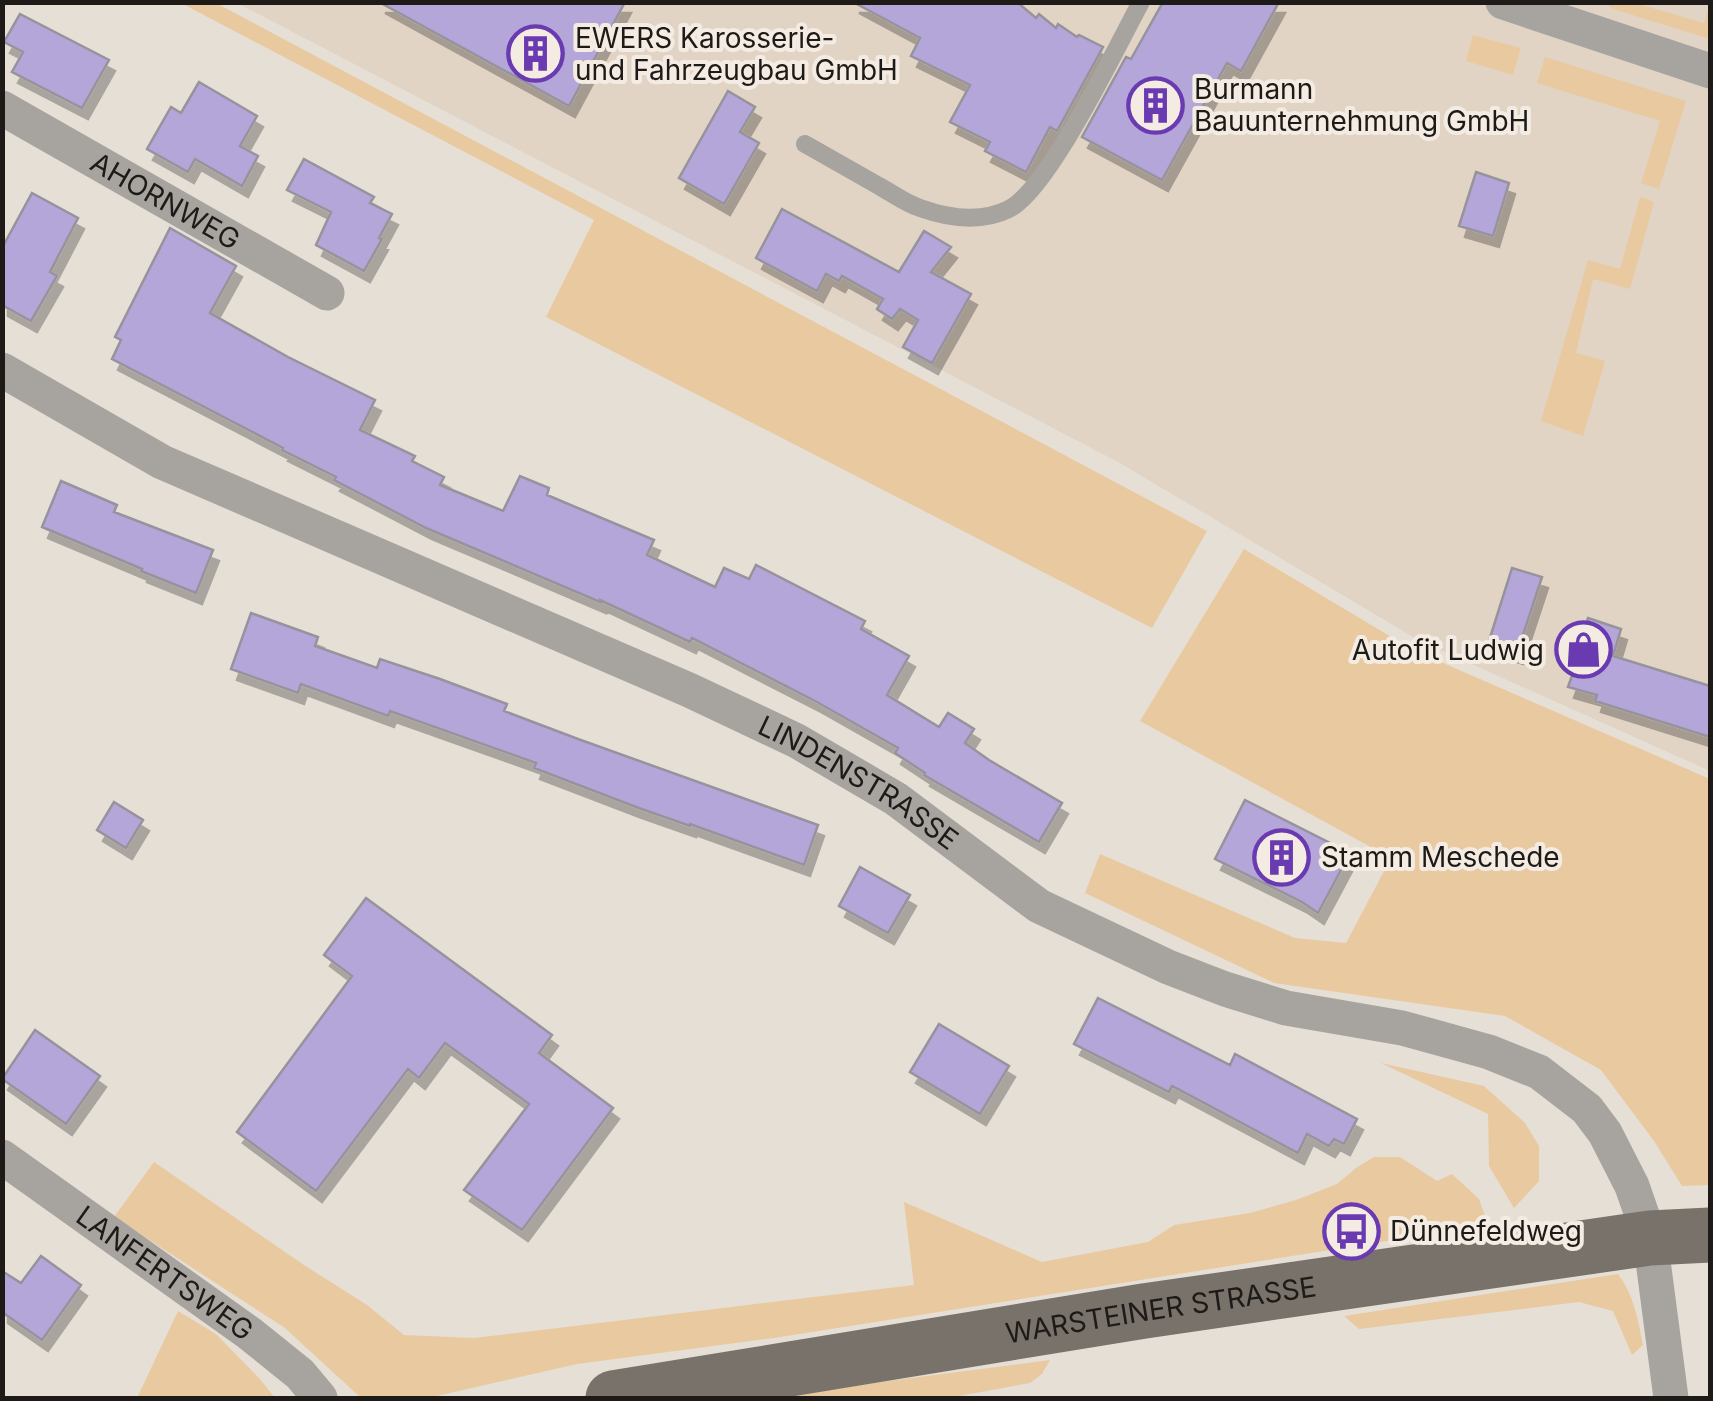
<svg xmlns="http://www.w3.org/2000/svg" width="1713" height="1401" font-family="Inter,sans-serif">
<defs>
<filter id="shadow"><feDropShadow dx="6" dy="11" stdDeviation="0" flood-color="#0004"/></filter>
</defs>
<rect width="100%" height="100%" fill="#e6dfd6"/>
<path fill="#e1d4c5" d="M 237,3 L 1710,3 L 1710,771 L 1420,641 L 1118,462 Z"/>
<path fill="#e9c9a0" d="M 181,3 L 216,3 L 1207,531 L 1152,628 L 546,317 L 594,220 Z
M 1606,3 L 1635,3 L 1704,23 L 1710,3 L 1710,39 L 1613,9 Z
M 1473,35 L 1521,48 L 1513,75 L 1466,61 Z
M 1545,57 L 1686,101 L 1659,189 L 1641,183 L 1660,121 L 1537,83 Z
M 1640,197 L 1654,202 L 1630,289 L 1593,279 L 1576,353 L 1605,361 L 1583,436 L 1541,421 L 1588,260 L 1620,269 Z
M 1244,549 L 1413,650 L 1710,779 L 1710,1185 L 1682,1186 L 1654,1141 L 1601,1070 L 1505,1016 L 1274,983 L 1085,893 L 1100,854 L 1295,938 L 1346,943 L 1391,858 L 1140,721 Z
M 1381,1063 L 1484,1086 L 1525,1123 L 1539,1146 L 1539,1181 L 1514,1208 L 1489,1166 L 1488,1114 Z
M 1374,1157 L 1400,1157 L 1437,1181 L 1452,1174 L 1479,1199 L 1488,1225 L 774,1338 L 577,1364 L 428,1398 L 361,1398 L 285,1328 L 114,1217 L 154,1162 L 304,1265 L 367,1305 L 404,1335 L 474,1338 L 914,1285 L 904,1202 L 1042,1262 L 1148,1242 L 1174,1225 L 1250,1213 L 1296,1200 L 1337,1184 L 1356,1168 Z
M 1618,1274 C 1634,1295 1638,1320 1643,1345 L 1632,1355 L 1613,1311 L 1579,1302 L 1359,1329 L 1344,1316 Z
M 178,1311 L 216,1334 L 259,1378 L 275,1398 L 137,1398 Z
M 1050,1360 L 1042,1374 L 1030,1383 L 948,1398 L 757,1398 Z"/>
<path fill="#b4a6d9" stroke="#96939d" stroke-width="2.5" filter="url(#shadow)" d="M 379,2 L 625,2 L 569,106 Z
M 853,2 L 1017,2 L 1036,18 L 1039,14 L 1056,28 L 1058,24 L 1077,37 L 1079,35 L 1103,47 L 1057,131 L 1050,127 L 1026,172 L 985,151 L 990,142 L 950,122 L 970,85 L 911,56 L 920,38 Z
M 1163,2 L 1279,2 L 1241,71 L 1227,63 L 1162,180 L 1082,137 L 1126,57 L 1131,59 Z
M 20,14 L 109,60 L 82,108 L 12,72 L 23,52 L 4,42 Z
M 199,82 L 257,116 L 240,146 L 258,156 L 242,186 L 195,159 L 188,172 L 147,149 L 171,107 L 181,113 Z
M 728,91 L 755,107 L 740,132 L 759,143 L 724,204 L 679,178 Z
M 304,159 L 374,197 L 370,203 L 392,214 L 379,238 L 382,239 L 364,271 L 316,245 L 331,212 L 287,190 Z
M 1476,172 L 1509,183 L 1493,236 L 1459,226 Z
M 32,193 L 78,218 L 50,272 L 57,276 L 31,321 L 2,305 L 2,248 Z
M 782,209 L 899,272 L 924,231 L 951,247 L 931,272 L 971,294 L 932,363 L 903,347 L 918,320 L 900,309 L 892,319 L 877,309 L 883,299 L 842,276 L 839,281 L 826,274 L 817,291 L 756,258 Z
M 170,228 L 236,266 L 210,313 L 288,357 L 375,400 L 360,430 L 415,456 L 412,461 L 444,477 L 440,485 L 503,511 L 520,476 L 549,488 L 547,495 L 654,540 L 647,555 L 715,587 L 724,568 L 749,579 L 756,565 L 865,621 L 861,629 L 909,656 L 887,695 L 939,727 L 948,713 L 974,729 L 965,743 L 989,760 L 1062,803 L 1039,842 L 924,775 L 925,773 L 895,753 L 898,748 L 815,701 L 692,638 L 690,642 L 600,600 L 600,602 L 426,528 L 334,480 L 336,477 L 282,450 L 283,448 L 112,359 L 121,340 L 115,337 Z
M 61,481 L 117,505 L 114,512 L 213,550 L 196,593 L 141,571 L 142,569 L 42,527 Z
M 1512,568 L 1542,577 L 1517,653 L 1488,644 Z
M 251,613 L 318,637 L 315,646 L 377,668 L 380,659 L 440,679 L 507,704 L 504,711 L 578,739 L 818,825 L 804,865 L 690,824 L 690,826 L 636,807 L 534,768 L 536,763 L 390,711 L 388,716 L 301,684 L 298,693 L 231,669 Z
M 1588,618 L 1621,629 L 1613,656 L 1710,686 L 1710,737 L 1595,701 L 1597,695 L 1568,687 L 1574,670 L 1570,669 Z
M 1245,800 L 1350,853 L 1318,913 L 1302,902 L 1215,859 Z
M 114,802 L 143,820 L 126,848 L 97,830 Z
M 860,867 L 910,895 L 888,933 L 839,906 Z
M 366,898 L 552,1035 L 539,1053 L 613,1108 L 522,1230 L 464,1190 L 529,1104 L 445,1043 L 419,1078 L 408,1069 L 316,1191 L 237,1132 L 352,976 L 324,955 Z
M 1098,998 L 1230,1065 L 1235,1054 L 1357,1119 L 1344,1144 L 1334,1139 L 1329,1146 L 1307,1134 L 1298,1153 L 1172,1086 L 1169,1092 L 1074,1044 Z
M 939,1024 L 1009,1066 L 980,1114 L 910,1072 Z
M 35,1030 L 100,1076 L 66,1124 L 2,1079 Z
M 41,1256 L 81,1285 L 42,1340 L 2,1312 L 2,1271 L 21,1283 Z"/>
<g fill="none" stroke-linecap="round" stroke-linejoin="round">
<path stroke="#a7a4a0" stroke-width="18" d="M 805,144 C 830,158 854,172 879,186 C 892,193 905,203 920,208 C 948,218 981,223 1009,209 C 1049,189 1117,46 1141,2"/>
<g stroke="#a7a4a0" stroke-width="35">
<path d="M 1503,2 L 1710,71"/>
<path id="s1" d="M 2,108 L 327,293"/>
<path id="s2" d="M 2,370 L 162,462 L 689,690 L 797,741 L 896,799 L 1039,906 L 1168,967 L 1225,989 L 1286,1008 L 1402,1028 L 1489,1052 L 1539,1072 L 1587,1109 L 1605,1133 L 1632,1186 L 1650,1238 L 1671,1398"/>
<path id="s3" d="M 2,1157 L 249,1333 L 300,1374 L 320,1398"/>
</g>
<path stroke="#78726b" stroke-width="55" id="s4" d="M 613,1398 L 1144,1311 L 1650,1238 L 1710,1235"/>
</g>
<defs>
<symbol id="building-ring" viewBox="-11 -11 22 22"><circle r="9.5" fill="#f4ece3" stroke="#6a3ab1" stroke-width="1.5"/><path d="M-4-6H4V6H1V3H-1V6H-4ZM-2.5-4.3h1.7v1.8h-1.7ZM.8-4.3h1.7v1.8H.8ZM-2.5-1h1.7V.8h-1.7ZM.8-1h1.7V.8H.8Z" fill="#6a3ab1"/></symbol>
<symbol id="shop-ring" viewBox="-11 -11 22 22"><circle r="9.5" fill="#f4ece3" stroke="#6a3ab1" stroke-width="1.5"/><path d="M-5-2.5h2.3a2.7 3.5 0 0 1 5.4 0H5L5.5 6h-11ZM-1.5-2.5h3a1.5 2.3 0 0 0-3 0Z" fill="#6a3ab1"/></symbol>
<symbol id="bus-ring" viewBox="-11 -11 22 22"><circle r="9.5" fill="#f4ece3" stroke="#6a3ab1" stroke-width="1.5"/><path d="M-5-6H5V4H4V6H2V4H-2V6H-4V4H-5ZM-3.5-4V0h7V-4ZM-3.5 1.2v1.5H-2V1.2ZM2 1.2v1.5H3.5V1.2Z" fill="#6a3ab1"/></symbol>
</defs>
<g fill-rule="evenodd">
<use href="#building-ring" x="504" y="22" width="63" height="63"/>
<use href="#building-ring" x="1124" y="74" width="63" height="63"/>
<use href="#shop-ring" x="1552" y="618" width="63" height="63"/>
<use href="#building-ring" x="1250" y="826" width="63" height="63"/>
<use href="#bus-ring" x="1320" y="1200" width="63" height="63"/>
</g>
<g text-anchor="middle" dominant-baseline="central" stroke-width="8" stroke-linejoin="round" paint-order="stroke">
<g font-size="28" fill="#1d1a17" stroke="#f4ece3" text-anchor="start">
<text x="575" y="38">EWERS Karosserie-<tspan x="575" dy="32">und Fahrzeugbau GmbH</tspan></text>
<text x="1194" y="89">Burmann<tspan x="1194" dy="32">Bauunternehmung GmbH</tspan></text>
<text x="1544" y="650" text-anchor="end">Autofit Ludwig</text>
<text x="1321" y="857">Stamm Meschede</text>
<text x="1390" y="1231">Dünnefeldweg</text>
</g>
<g font-size="28" fill="#1d1a17" stroke="#f4ece3">
<text stroke="none"><textPath href="#s1" startOffset="188">AHORNWEG</textPath></text>
<text stroke="none"><textPath href="#s2" startOffset="952">LINDENSTRASSE</textPath></text>
<text stroke="none"><textPath href="#s3" startOffset="200">LANFERTSWEG</textPath></text>
<text stroke="none"><textPath href="#s4" startOffset="555">WARSTEINER STRASSE</textPath></text>
</g>
</g>
<rect width="1713" height="1401" fill="none" stroke="#1d1a17" stroke-width="10"/>
</svg>
